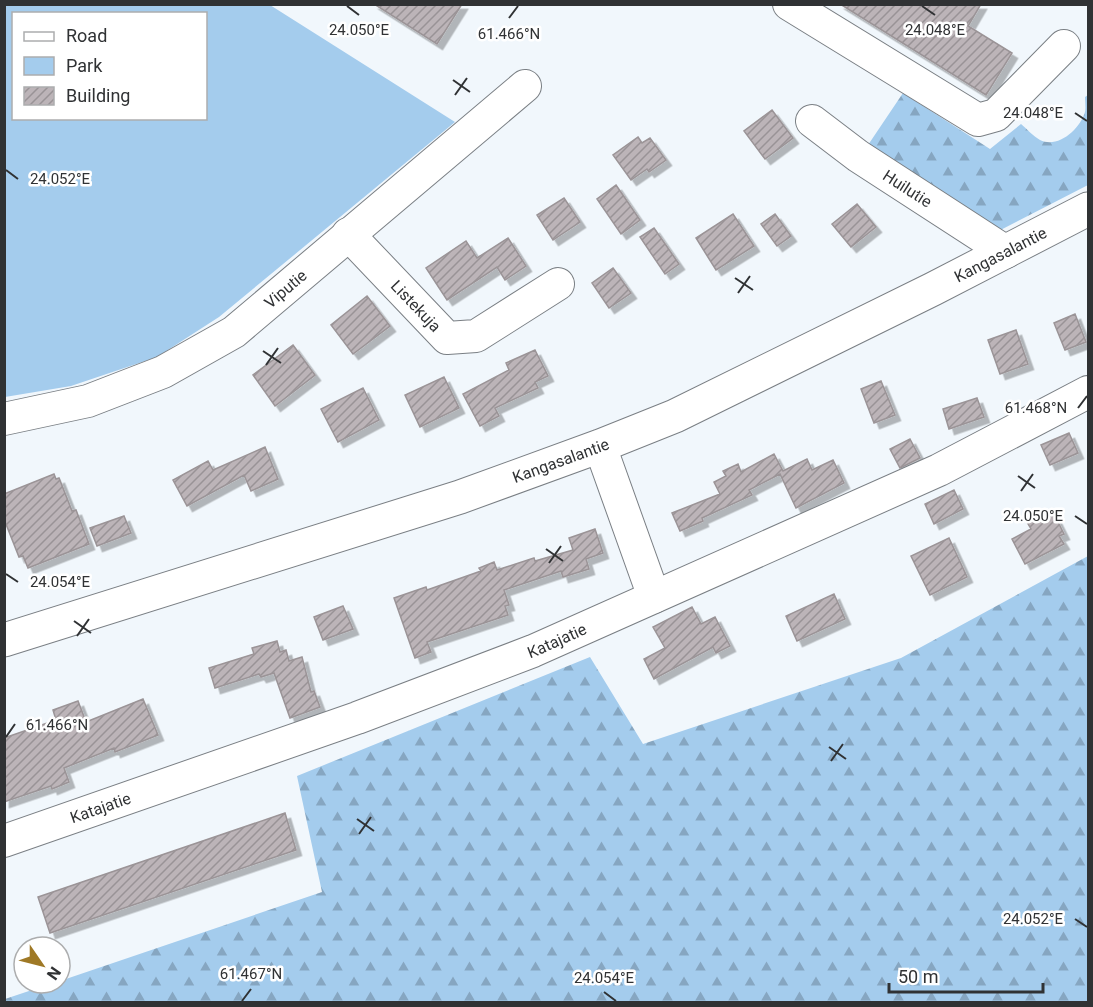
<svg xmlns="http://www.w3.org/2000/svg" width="1093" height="1007" font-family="Roboto,sans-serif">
<defs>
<pattern id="forest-firs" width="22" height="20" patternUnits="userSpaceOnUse" patternTransform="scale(1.5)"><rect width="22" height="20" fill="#a4cced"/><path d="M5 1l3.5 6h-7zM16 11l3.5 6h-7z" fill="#86a6c1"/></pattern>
<pattern id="building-hatch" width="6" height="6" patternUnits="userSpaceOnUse" patternTransform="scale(1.5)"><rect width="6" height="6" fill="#bcb4b8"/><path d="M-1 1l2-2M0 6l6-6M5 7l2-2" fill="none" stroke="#999396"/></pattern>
<filter id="shadow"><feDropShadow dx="5.5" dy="5.5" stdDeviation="0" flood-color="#0004"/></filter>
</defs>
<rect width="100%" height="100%" fill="#f1f7fc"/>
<path fill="#a4cced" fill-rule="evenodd" d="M 5,4 L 270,5 L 455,122 L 219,317 L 157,357 L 71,386 L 5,397 ZM 14,14 L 206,14 L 206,118 L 14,118 Z"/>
<path fill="url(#forest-firs)" d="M 903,93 L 990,149 L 1021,124 C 1027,129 1033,136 1040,140 C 1058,149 1080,129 1085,112 C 1086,108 1085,102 1085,97 L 1088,95 L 1088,185 L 985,238 L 866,148 Z
M 1088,556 L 1088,1002 L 5,1002 L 5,999 L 53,983 L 60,983 L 60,981 L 322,892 L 297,776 L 590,657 L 643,744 L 901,658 Z"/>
<path fill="url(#building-hatch)" stroke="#9b9497" stroke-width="1.5" filter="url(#shadow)" d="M 374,4 L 462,4 L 437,44 Z
M 840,4 L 981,4 L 968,26 L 1012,53 L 986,95 Z
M 772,110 L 793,138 L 765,159 L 744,131 Z
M 638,137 L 642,143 L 650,138 L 666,160 L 649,172 L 647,169 L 631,180 L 613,155 Z
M 616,185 L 640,220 L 621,234 L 597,199 Z
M 564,198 L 580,222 L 553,240 L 537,215 Z
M 857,204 L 876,227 L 851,247 L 832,224 Z
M 733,214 L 754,246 L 716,270 L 696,238 Z
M 775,214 L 791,236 L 777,246 L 761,224 Z
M 654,228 L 679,264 L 665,274 L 640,237 Z
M 508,238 L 526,266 L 505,280 L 497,267 L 447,300 L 426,268 L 466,241 L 477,258 Z
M 613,268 L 631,293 L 609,308 L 592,283 Z
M 367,296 L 390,326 L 353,354 L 331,325 Z
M 1075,314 L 1086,342 L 1065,350 L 1054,323 Z
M 1016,330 L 1028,364 L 1000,374 L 988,340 Z
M 293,345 L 315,375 L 275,406 L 253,375 Z
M 535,350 L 548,376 L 535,382 L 538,388 L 495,408 L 499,416 L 480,426 L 463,394 L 509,370 L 506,363 Z
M 444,377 L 459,408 L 420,427 L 405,395 Z
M 881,381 L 895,415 L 874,423 L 861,389 Z
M 363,388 L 379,420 L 338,442 L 321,409 Z
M 977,398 L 984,417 L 949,429 L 943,409 Z
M 1069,433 L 1078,453 L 1050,465 L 1041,445 Z
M 910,439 L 920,458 L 900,468 L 890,449 Z
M 265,447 L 278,479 L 251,491 L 244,475 L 187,506 L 173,480 L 208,461 L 213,470 Z
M 774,454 L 783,471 L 807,459 L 812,470 L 833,460 L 844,483 L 796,508 L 780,474 L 749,490 L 752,495 L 702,518 L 703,521 L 680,531 L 672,513 L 720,494 L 714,482 L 726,476 L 723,471 L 738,464 L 741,472 Z
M 54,474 L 56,479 L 59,478 L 72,511 L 76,510 L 89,544 L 28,568 L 23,556 L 19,557 L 4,519 L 4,494 Z
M 954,490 L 963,509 L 934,524 L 925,504 Z
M 1052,510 L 1064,534 L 1059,536 L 1064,544 L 1025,564 L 1012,539 L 1031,529 L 1027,522 Z
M 124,516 L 131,533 L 97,546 L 90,528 Z
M 595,529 L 603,553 L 586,559 L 589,569 L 563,577 L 561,571 L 504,590 L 509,605 L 505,606 L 508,615 L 427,642 L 431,652 L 415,658 L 394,598 L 426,587 L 427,590 L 481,571 L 479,568 L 494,562 L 497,570 L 534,558 L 535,561 L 573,550 L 569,538 Z
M 949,538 L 967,577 L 930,595 L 911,556 Z
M 834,594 L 845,619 L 797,641 L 786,616 Z
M 343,606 L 353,629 L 323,640 L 314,617 Z
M 692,607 L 701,624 L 715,617 L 730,646 L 716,653 L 713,647 L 654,679 L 644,659 L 665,648 L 653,627 Z
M 277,641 L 280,652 L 286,650 L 289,661 L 302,657 L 311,692 L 314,691 L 320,707 L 290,718 L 274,673 L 261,677 L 259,674 L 215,688 L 209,668 L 254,654 L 252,648 Z
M 143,699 L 158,735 L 115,752 L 114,748 L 64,768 L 69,782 L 52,789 L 51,786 L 4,802 L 4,738 L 56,720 L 53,710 L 78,701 L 86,722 Z
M 285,813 L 296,850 L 50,933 L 38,897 Z"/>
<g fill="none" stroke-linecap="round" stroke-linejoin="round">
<defs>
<g id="minor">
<path d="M 789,4 L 978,120 L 996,115 L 1064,46"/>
<path id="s1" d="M 812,121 L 858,156 L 1006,252"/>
<path id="s2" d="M 348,234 L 447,338 L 476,336 L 558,284"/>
<path id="s3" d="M 4,419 L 88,401 L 163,372 L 234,332 L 525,86"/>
<path d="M 600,446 L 654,597"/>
<path id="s4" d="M 4,841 L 357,718 L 533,651 L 939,470 L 1088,392"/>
</g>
<g id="major">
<path id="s5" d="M 4,640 L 460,497 L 600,446 L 675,416 L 933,289 L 1088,209"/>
</g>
</defs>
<use href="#minor" stroke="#7a7f84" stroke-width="34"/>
<use href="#major" stroke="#7a7f84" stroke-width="35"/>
<use href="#minor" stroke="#fff" stroke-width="32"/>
<use href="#major" stroke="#fff" stroke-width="33"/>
</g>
<path fill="none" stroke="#303234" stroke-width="2" d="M 347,6 L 359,15M 922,6 L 935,15M 509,18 L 518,6M 453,80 L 470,92M 455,95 L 467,78M 1075,113 L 1087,121M 6,170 L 18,179M 735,278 L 753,290M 738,293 L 750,276M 263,351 L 281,363M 266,365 L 278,348M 1078,408 L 1087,396M 1018,476 L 1035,488M 1021,491 L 1033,474M 1075,516 L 1087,524M 546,549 L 563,561M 549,563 L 561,546M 6,574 L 18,582M 74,621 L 91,633M 77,636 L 89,619M 6,737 L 15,724M 829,747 L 846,759M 831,761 L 843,744M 357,819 L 374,831M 359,834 L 371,817M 1075,919 L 1087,927M 604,992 L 616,1001M 242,1001 L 251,989"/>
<g text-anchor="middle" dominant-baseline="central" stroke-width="5" stroke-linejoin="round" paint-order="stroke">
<g font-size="16" fill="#303234" stroke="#fff">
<text stroke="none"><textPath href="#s1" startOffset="117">Huilutie</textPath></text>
<text stroke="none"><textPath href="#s5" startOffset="1071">Kangasalantie</textPath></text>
<text stroke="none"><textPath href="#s3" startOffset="315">Viputie</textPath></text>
<text stroke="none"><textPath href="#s2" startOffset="99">Listekuja</textPath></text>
<text stroke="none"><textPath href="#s5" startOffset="585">Kangasalantie</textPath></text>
<text stroke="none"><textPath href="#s4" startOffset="588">Katajatie</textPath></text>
<text stroke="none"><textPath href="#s4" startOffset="102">Katajatie</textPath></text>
</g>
</g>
<g font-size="15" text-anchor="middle" fill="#303234" stroke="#fff" stroke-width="5" stroke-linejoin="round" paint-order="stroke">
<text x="359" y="35">24.050°E</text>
<text x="935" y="35">24.048°E</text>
<text x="509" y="39">61.466°N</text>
<text x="1033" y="118">24.048°E</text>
<text x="60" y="184">24.052°E</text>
<text x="1036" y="413">61.468°N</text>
<text x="1033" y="521">24.050°E</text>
<text x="60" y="587">24.054°E</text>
<text x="57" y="730">61.466°N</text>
<text x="1033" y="924">24.052°E</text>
<text x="251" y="979">61.467°N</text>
<text x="604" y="983">24.054°E</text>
</g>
<rect width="1093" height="1007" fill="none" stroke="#303234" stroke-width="12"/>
<rect x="12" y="12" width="195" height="108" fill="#ffffff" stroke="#acadae" stroke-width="1.5"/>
<rect x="24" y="32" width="30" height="9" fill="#ffffff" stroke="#acadae" stroke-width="1.5"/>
<text x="66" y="42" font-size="18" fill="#303234">Road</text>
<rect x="24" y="57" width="30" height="18" fill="#a4cced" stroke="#acadae" stroke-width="1.5"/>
<text x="66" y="72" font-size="18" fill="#303234">Park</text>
<rect x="24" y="87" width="30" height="18" fill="url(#building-hatch)" stroke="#acadae" stroke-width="1.5"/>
<text x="66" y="102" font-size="18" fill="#303234">Building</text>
<g transform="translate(42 965) rotate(125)"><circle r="28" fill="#ffffff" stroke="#acadae" stroke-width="1.5"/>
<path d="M0-4.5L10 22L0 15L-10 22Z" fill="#9f7926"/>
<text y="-9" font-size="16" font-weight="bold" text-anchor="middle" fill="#303234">N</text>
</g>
<path d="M889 983v9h154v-9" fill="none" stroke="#303234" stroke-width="3"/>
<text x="898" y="983" font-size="18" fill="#303234" stroke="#ffffff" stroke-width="4.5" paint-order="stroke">50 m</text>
</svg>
